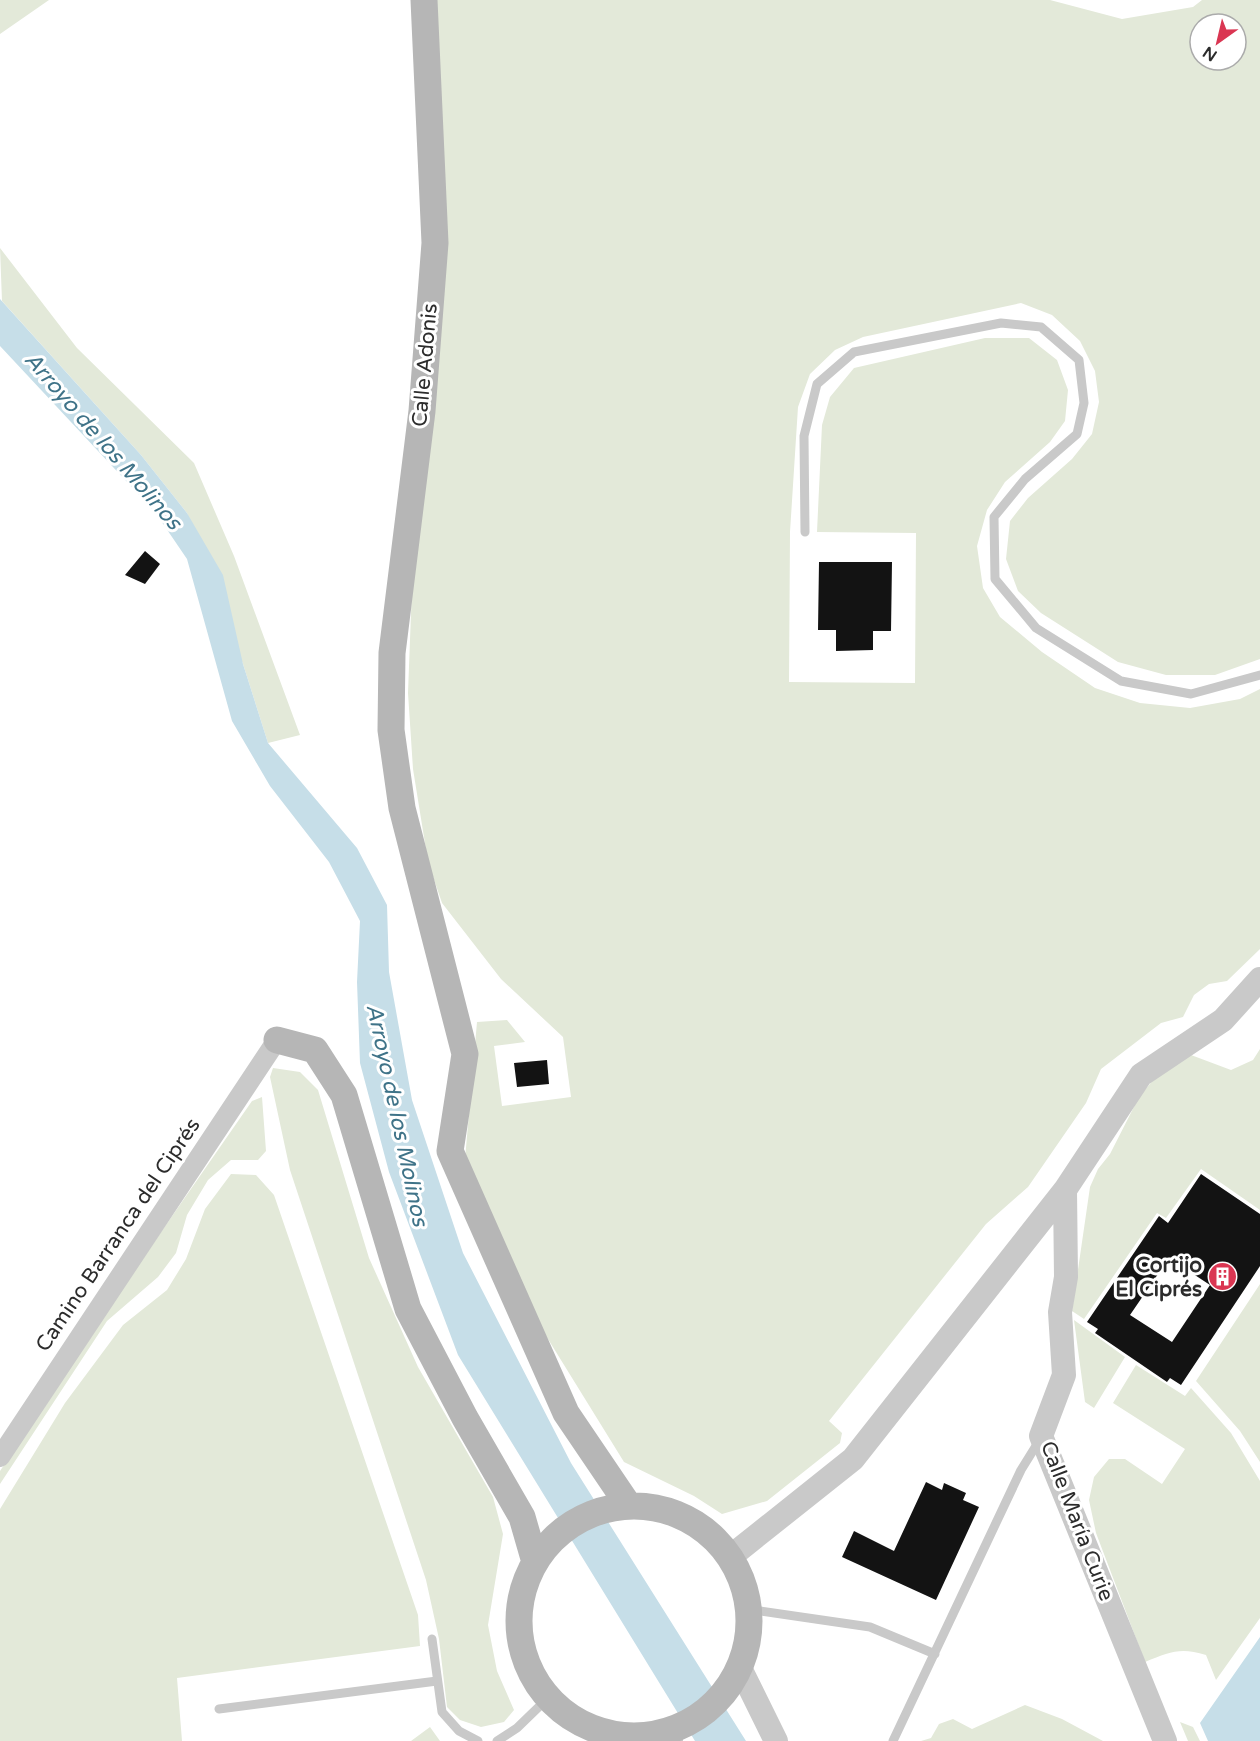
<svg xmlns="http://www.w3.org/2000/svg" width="1260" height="1741" font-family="'Varela Round',sans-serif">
<rect width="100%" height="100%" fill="#fff"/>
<path fill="#e3e9d9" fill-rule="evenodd" d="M 0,0 L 49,0 L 0,34 Z
M 434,0 L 1050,0 L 1122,19 L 1193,7 L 1202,0 L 1260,0 L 1260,659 L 1215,675 L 1166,675 L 1118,662 L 1041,613 L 1018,591 L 1006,559 L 1010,521 L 1028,498 L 1072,459 L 1092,434 L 1099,402 L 1095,371 L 1080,341 L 1052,315 L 1021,303 L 863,337 L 835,350 L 810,374 L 798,407 L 790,532 L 789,682 L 915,683 L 916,533 L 817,532 L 822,425 L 830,397 L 854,368 L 985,338 L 1029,338 L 1057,360 L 1068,390 L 1065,421 L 1050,442 L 1005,482 L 987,510 L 977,546 L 983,588 L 1000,617 L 1042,652 L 1095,688 L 1140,703 L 1190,708 L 1240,699 L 1260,689 L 1260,949 L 1227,981 L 1209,984 L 1194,995 L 1183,1017 L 1161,1023 L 1101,1069 L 1086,1103 L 1028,1187 L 986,1224 L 829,1421 L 842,1433 L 840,1443 L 767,1501 L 722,1514 L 694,1496 L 624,1462 L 535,1318 L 465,1159 L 477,1022 L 507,1020 L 525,1042 L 494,1046 L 502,1106 L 571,1097 L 563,1037 L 501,979 L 442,903 L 428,862 L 413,769 L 408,693 ZM 1200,24 L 1236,24 L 1236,60 L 1200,60 Z
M 0,248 L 77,348 L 194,463 L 234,556 L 300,735 L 268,743 L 243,664 L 187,513 L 141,455 L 2,301 Z
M 1260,1049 L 1260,1210 L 1201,1169 L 1166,1218 L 1157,1213 L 1084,1319 L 1072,1311 L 1090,1187 L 1098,1169 L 1110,1154 L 1139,1097 L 1154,1079 L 1191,1055 L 1231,1070 L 1253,1060 Z
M 273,1068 L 300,1072 L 318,1090 L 369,1258 L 418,1367 L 493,1497 L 503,1534 L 488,1625 L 497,1671 L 514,1710 L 504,1722 L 481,1727 L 460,1720 L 447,1707 L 439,1639 L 426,1580 L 290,1170 L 270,1077 Z
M 262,1097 L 266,1151 L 258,1160 L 231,1160 L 208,1180 L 187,1215 L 176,1253 L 158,1277 L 107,1321 L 0,1484 L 0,1471 L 127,1281 L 252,1101 Z
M 231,1174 L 256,1175 L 274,1195 L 418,1615 L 420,1646 L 177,1678 L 182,1741 L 0,1741 L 0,1509 L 65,1403 L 123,1325 L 167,1290 L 186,1259 L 205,1209 Z
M 1260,1284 L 1260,1462 L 1240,1431 L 1196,1381 Z
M 1074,1320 L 1125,1357 L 1094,1408 L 1085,1402 Z
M 1136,1365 L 1185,1396 L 1191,1388 L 1231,1433 L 1260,1481 L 1260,1618 L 1216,1680 L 1206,1655 C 1180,1647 1170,1652 1145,1662 L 1096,1533 L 1089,1500 L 1094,1477 L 1109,1459 L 1125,1459 L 1162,1484 L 1185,1449 L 1113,1403 Z
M 1025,1705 L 1062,1719 L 1103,1741 L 921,1741 L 931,1738 L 939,1724 L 953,1719 L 972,1729 Z
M 1180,1722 L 1193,1727 L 1200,1741 L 1188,1741 Z
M 430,1727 L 440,1741 L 411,1741 Z"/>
<path fill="#c6dee8" d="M 0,299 L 141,455 L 187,513 L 223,575 L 243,664 L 268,743 L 357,848 L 387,905 L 389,972 L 412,1100 L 463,1253 L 571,1463 L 746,1741 L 695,1741 L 458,1355 L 389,1172 L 360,1063 L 357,982 L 360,921 L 329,862 L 270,786 L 232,721 L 187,559 L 155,512 L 0,346 Z
M 1260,1637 L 1260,1741 L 1208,1741 L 1200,1723 Z"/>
<path fill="#131313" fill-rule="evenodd" d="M 145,551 L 160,564 L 145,584 L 125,575 Z
M 819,562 L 892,562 L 891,631 L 873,631 L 873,650 L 836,651 L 836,630 L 818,630 Z
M 547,1060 L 549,1084 L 517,1087 L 514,1063 Z
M 1201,1174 L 1260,1214 L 1260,1266 L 1181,1385 L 1170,1378 L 1167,1382 L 1095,1333 L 1098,1329 L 1087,1322 L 1159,1216 L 1168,1223 ZM 1169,1258 L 1210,1285 L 1172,1342 L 1130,1315 Z
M 926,1482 L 942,1490 L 944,1483 L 966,1493 L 963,1500 L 979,1507 L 936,1600 L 842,1557 L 854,1531 L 894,1551 Z"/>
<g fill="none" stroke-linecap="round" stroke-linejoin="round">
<path stroke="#c9c9c9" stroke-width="9" d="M 805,532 L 804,436 L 817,384 L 854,352 L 1001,323 L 1041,327 L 1079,360 L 1084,403 L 1077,434 L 1025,479 L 994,517 L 995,579 L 1036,628 L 1121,681 L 1191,694 L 1260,675
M 747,1609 L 870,1627 L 935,1654
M 432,1639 L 442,1712 L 459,1731 L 478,1741
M 219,1709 L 437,1681
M 497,1741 L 517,1728 L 549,1697
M 893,1741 L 1021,1470 L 1039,1441"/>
<path stroke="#c9c9c9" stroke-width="20" d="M 0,1457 L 277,1040"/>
<path stroke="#c9c9c9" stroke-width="24" d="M 730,1557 L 853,1459 L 1065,1190
M 740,1668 L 776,1741
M 666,1733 L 671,1741
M 1165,1741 L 1041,1436 L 1064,1375 L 1060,1312 L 1066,1277 L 1065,1190 L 1141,1075 L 1223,1020 L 1260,979"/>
<path stroke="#b6b6b6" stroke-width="27" d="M 424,0 L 435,243 L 422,411 L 392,653 L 391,730 L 402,808 L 465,1054 L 450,1151 L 566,1413 L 629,1506
M 277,1040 L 315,1050 L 344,1095 L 408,1309 L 465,1418 L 522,1517 L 535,1562
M519 1621a115 115 0 1 1 230 0a115 115 0 1 1-230 0Z"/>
</g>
<defs>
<symbol id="building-disc" viewBox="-11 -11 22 22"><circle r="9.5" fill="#da3652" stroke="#fff"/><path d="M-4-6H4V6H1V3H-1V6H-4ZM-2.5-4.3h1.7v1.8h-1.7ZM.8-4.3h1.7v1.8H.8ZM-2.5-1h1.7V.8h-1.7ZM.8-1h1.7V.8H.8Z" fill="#fff"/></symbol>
</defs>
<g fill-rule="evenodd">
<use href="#building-disc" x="1206" y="1260" width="33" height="33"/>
</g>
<g text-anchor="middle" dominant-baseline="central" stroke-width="6" stroke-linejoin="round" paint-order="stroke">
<g font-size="21" fill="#2c2c2c" stroke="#fff">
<text transform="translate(425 365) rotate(-85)">Calle Adonis</text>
<text transform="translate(118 1235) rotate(-56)">Camino Barranca del Ciprés</text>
<text transform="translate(1077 1521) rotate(69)">Calle María Curie</text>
</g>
<g font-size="21" font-weight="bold" fill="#2c2c2c" stroke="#fff" text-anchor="end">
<text x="1202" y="1265">Cortijo<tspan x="1202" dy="24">El Ciprés</tspan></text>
</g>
<g font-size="22" font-style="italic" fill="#3f7388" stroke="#fff">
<text transform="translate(103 441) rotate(49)">Arroyo de los Molinos</text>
<text transform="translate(397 1115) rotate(78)">Arroyo de los Molinos</text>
</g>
</g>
<g transform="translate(1218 42) rotate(214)"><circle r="28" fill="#ffffff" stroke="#ababab" stroke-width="1.5"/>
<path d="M0-4.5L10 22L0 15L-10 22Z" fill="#da3652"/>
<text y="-9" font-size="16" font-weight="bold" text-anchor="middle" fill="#2c2c2c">N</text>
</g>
</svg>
